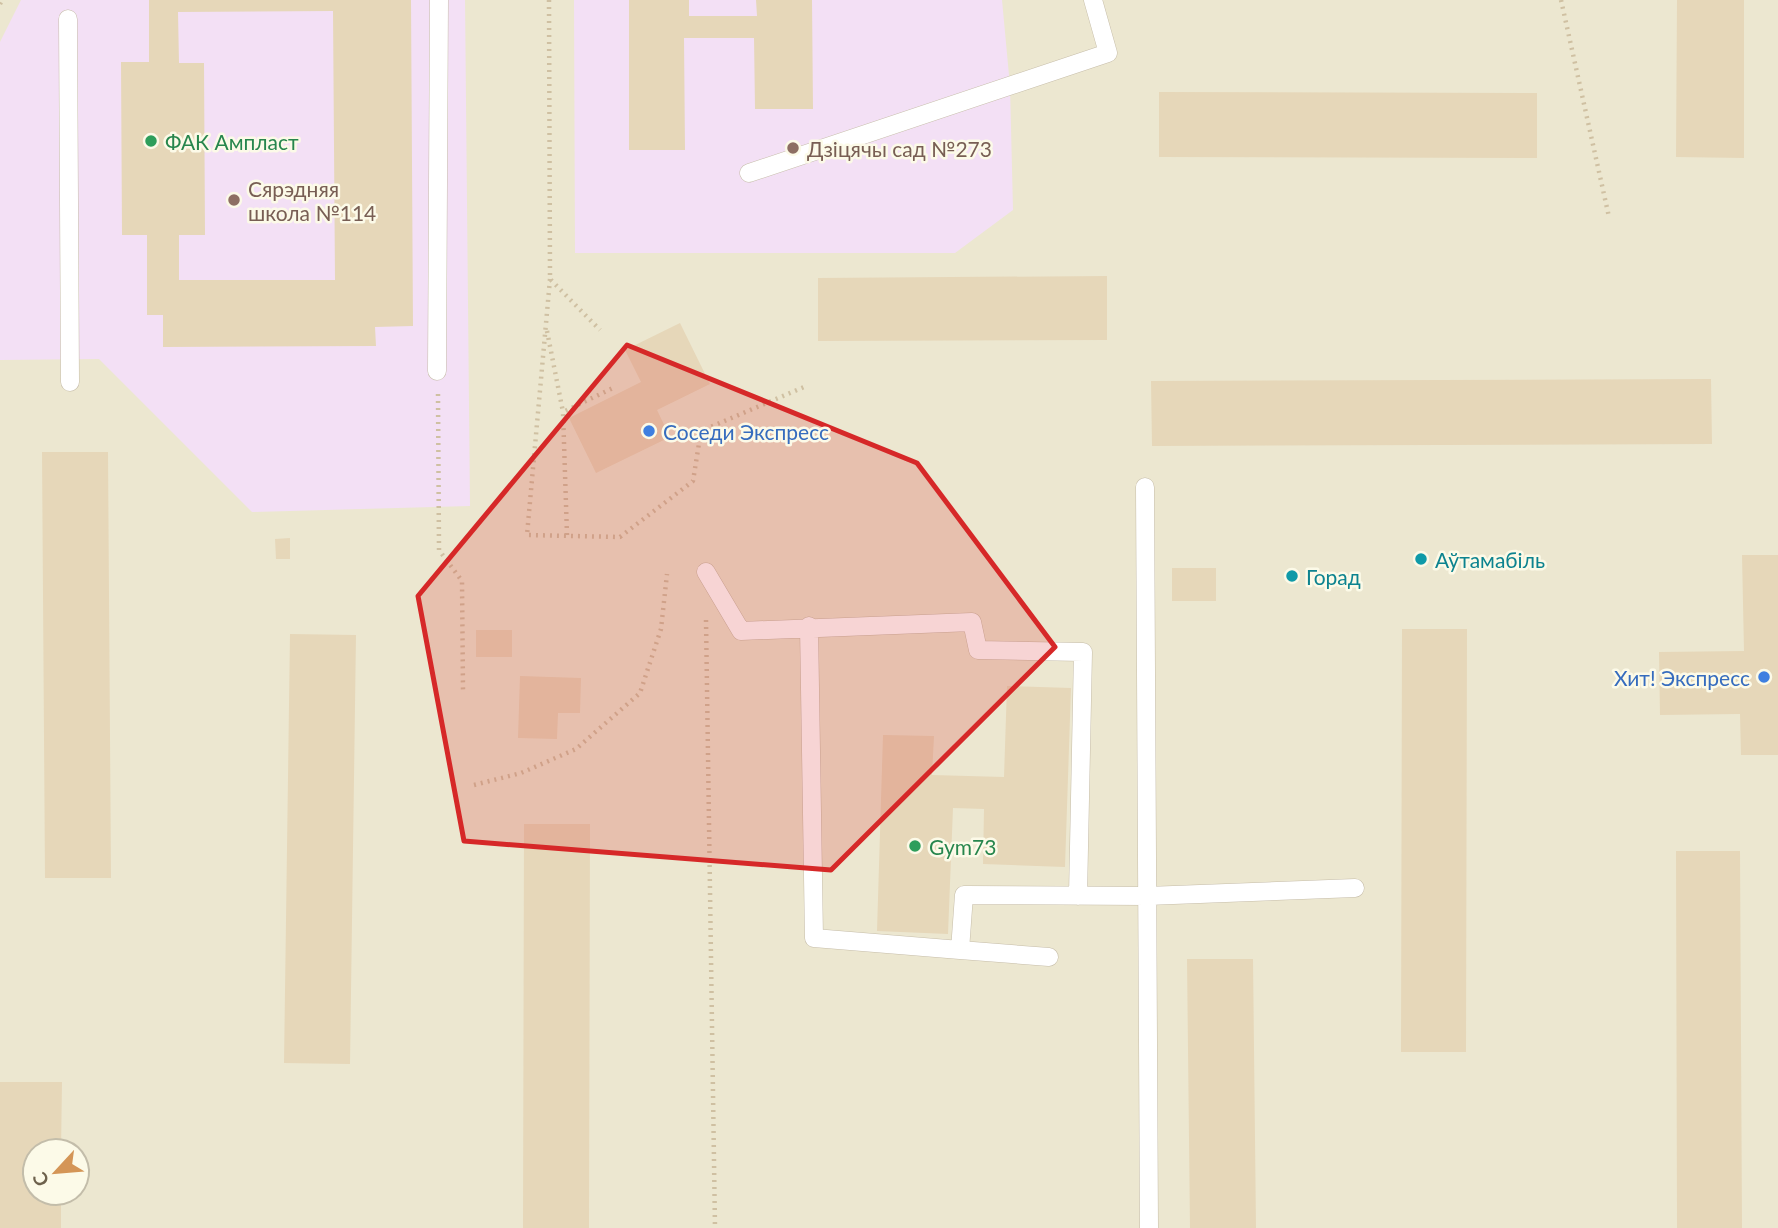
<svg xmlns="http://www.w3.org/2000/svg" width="1778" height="1228" font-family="Lato,sans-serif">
<rect width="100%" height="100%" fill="#f9f6e3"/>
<path fill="#ece7d0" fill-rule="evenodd" d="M 0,0 L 1778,0 L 1778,1228 L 0,1228 ZM 35,1151 L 77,1151 L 77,1193 L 35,1193 Z"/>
<path fill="#f3e0f5" d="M 21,0 L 465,0 L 470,506 L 252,512 L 99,359 L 0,360 L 0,42 Z
M 574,0 L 1002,0 L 1010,86 L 1013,210 L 955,253 L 575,253 Z"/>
<path fill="#e6d7b9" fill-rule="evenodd" d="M 149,0 L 411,0 L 413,326 L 375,327 L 376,346 L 163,347 L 163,315 L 147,315 L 147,235 L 122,235 L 121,62 L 149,62 ZM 333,11 L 335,280 L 179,280 L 179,235 L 205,235 L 204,63 L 179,63 L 178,12 Z
M 629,0 L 689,0 L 689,16 L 757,16 L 756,0 L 812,0 L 813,109 L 755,109 L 754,38 L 684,38 L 685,150 L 629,150 Z
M 1677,0 L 1744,0 L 1744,158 L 1676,157 Z
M 1159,92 L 1537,93 L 1537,158 L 1159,157 Z
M 1107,276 L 1107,340 L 818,341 L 818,278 Z
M 680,323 L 710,384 L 657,410 L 670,437 L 596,473 L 569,418 L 641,382 L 625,350 Z
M 1711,379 L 1712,444 L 1152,446 L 1151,381 Z
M 42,452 L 108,452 L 111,878 L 45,878 Z
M 290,538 L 290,559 L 276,559 L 275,539 Z
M 1742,555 L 1778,555 L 1778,755 L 1741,755 L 1740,714 L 1660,715 L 1659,652 L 1744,651 Z
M 1172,568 L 1216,568 L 1216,601 L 1172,601 Z
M 1402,629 L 1467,629 L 1466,1052 L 1401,1052 Z
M 476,630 L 512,630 L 512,657 L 476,657 Z
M 290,634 L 356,635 L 350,1064 L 284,1063 Z
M 520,676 L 581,678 L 580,713 L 558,713 L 557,739 L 518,738 Z
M 1007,686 L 1071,688 L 1065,867 L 983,864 L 984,809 L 953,808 L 948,934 L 877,931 L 883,735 L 934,736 L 932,775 L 1004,777 Z
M 524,824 L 590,824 L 589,1228 L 523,1228 Z
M 1676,851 L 1740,851 L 1742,1228 L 1677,1228 Z
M 1187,959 L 1253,959 L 1256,1228 L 1190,1228 Z
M 0,1082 L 62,1082 L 61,1151 L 35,1151 L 35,1193 L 61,1193 L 61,1228 L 0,1228 Z"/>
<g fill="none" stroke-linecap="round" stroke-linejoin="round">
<defs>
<path id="lane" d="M 68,19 L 70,382
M 749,173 L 1108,53 L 1093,0
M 437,371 L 439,0
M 1145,487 L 1149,1228
M 706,572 L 741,631 L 972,622 L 978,650 L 1083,652 L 1078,896
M 809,626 L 814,938 L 960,950 L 964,895 L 1147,896 L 1355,888
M 960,950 L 1049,957"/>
</defs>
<use href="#lane" stroke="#c6bda9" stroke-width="19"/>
<path stroke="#cfc0a2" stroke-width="4.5" stroke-dasharray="2 5" stroke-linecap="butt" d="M 549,0 L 550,279 L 600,330
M 1561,0 L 1609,217
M 0,4 L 2,0
M 550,279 L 527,535 L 620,537 L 693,481 L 701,431 L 804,387
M 547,331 L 563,412
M 438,394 L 439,550 L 462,581 L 463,690
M 567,535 L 563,412 L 615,387
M 706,620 L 715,1228
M 474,785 L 521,773 L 576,749 L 640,693 L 661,629 L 667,574"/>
<use href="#lane" stroke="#fff" stroke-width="18"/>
</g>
<path fill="#d62828" fill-opacity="0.2" stroke="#d62828" stroke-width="5" stroke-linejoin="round" d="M 627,345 L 917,463 L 1055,647 L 831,870 L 464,841 L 418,596 Z"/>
<g fill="#2e9e5b" stroke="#fcfae8" stroke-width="2.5">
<circle cx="151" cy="141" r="7"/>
<circle cx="915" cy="846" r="7"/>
</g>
<g fill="#8d6e63" stroke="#fcfae8" stroke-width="2.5">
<circle cx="793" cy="148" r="7"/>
<circle cx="234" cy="200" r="7"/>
</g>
<g fill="#3f7fe0" stroke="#fcfae8" stroke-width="2.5">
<circle cx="649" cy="431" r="7"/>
<circle cx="1764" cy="677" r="7"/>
</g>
<g fill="#0f9aa8" stroke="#fcfae8" stroke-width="2.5">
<circle cx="1421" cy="559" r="7"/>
<circle cx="1292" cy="576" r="7"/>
</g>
<g text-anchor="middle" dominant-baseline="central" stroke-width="5" stroke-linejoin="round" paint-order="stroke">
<g font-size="21" fill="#27864d" stroke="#fcfae8" text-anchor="start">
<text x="165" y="141">ФАК Ампласт</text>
<text x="929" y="846">Gym73</text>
</g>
<g font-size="21" fill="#785e54" stroke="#fcfae8" text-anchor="start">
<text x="807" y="148">Дзіцячы сад №273</text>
<text x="248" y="188">Сярэдняя<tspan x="248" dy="24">школа №114</tspan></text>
</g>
<g font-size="21" fill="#366cbe" stroke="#fcfae8" text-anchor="start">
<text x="663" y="431">Соседи Экспресс</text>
<text x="1750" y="677" text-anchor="end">Хит! Экспресс</text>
</g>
<g font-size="21" fill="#0d838f" stroke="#fcfae8" text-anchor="start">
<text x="1435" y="559">Аўтамабіль</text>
<text x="1306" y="576">Горад</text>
</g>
</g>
<g transform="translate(56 1172) rotate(244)"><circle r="33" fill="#fcfae8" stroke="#c3bdaa" stroke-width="2"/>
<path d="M0-5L12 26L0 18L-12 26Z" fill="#d49556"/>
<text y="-10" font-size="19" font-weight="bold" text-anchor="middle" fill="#6d614c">С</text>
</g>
</svg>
